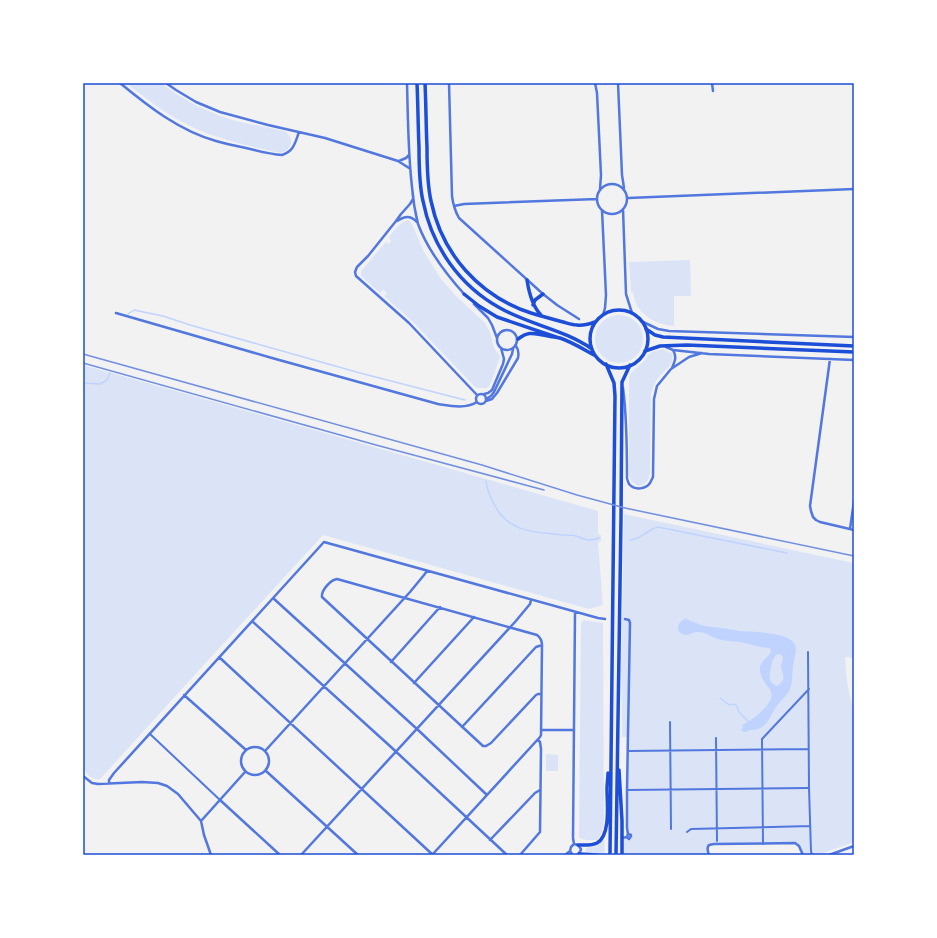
<svg xmlns="http://www.w3.org/2000/svg" width="937" height="938" font-family="'PT Serif',serif">
<rect width="100%" height="100%" fill="#f2f2f2"/>
<path fill="#dbe4f7" d="M 126,83 L 161,83 L 178,95 L 195,105 L 218,115 L 236,121 L 284,131 C 295,137 293,151 280,153 C 250,146 220,140 192,127 C 168,116 147,99 126,83 Z
M 408,220 L 411,222 L 424,252 L 441,279 L 456,296 L 485,323 L 490,332 L 494,348 L 499,355 L 500,357 L 490,385 L 487,388 L 478,388 L 475,387 L 413,322 L 384,296 L 387,293 L 383,290 L 380,293 L 361,276 L 361,272 L 362,270 L 386,242 L 389,244 L 391,240 L 389,237 C 394,231 399,223 408,220 Z
M 690,260 L 691,296 L 674,296 L 674,326 C 660,325 646,319 638,307 C 635,303 634,297 633,292 L 631,292 L 629,262 Z
M595 339a24 24 0 1 1 48 0a24 24 0 1 1-48 0Z
M 662,349 L 672,353 C 675,365 665,369 659,377 C 655,382 653,387 651,393 L 650,473 C 648,481 647,484 638,486 L 632,482 L 629,476 L 629,381 L 630,374 L 634,370 L 644,361 L 649,354 L 652,352 Z
M 83,365 L 325,433 L 598,511 L 598,534 L 601,535 L 601,541 L 598,543 L 603,605 L 589,609 L 323,535 L 190,680 L 100,779 C 92,780 87,775 83,768 Z
M 624,514 L 854,563 L 854,658 L 845,657 C 846,675 848,693 854,711 L 854,842 L 818,855 L 803,855 L 799,846 L 795,843 L 714,844 L 708,847 L 709,855 L 622,855 L 622,838 L 626,837 L 627,828 L 628,737 L 622,737 L 621,669 Z
M 584,620 L 603,623 L 604,820 C 603,828 602,834 597,840 C 591,840 583,841 579,837 L 581,623 Z
M 546,754 L 558,755 L 558,771 L 546,771 Z
M 604,838 L 605,855 L 595,853 L 586,853 L 586,848 C 594,847 600,845 604,838 Z"/>
<path fill="#bfd3fe" fill-rule="evenodd" d="M 686,619 C 692,621 697,624 704,626 C 710,627 716,627 722,628 C 728,629 734,630 740,631 C 753,632 785,632 793,642 C 799,647 794,659 793,666 C 792,674 793,685 788,693 C 786,696 783,699 780,702 C 769,713 770,731 749,730 L 746,732 L 741,731 L 743,727 L 742,725 C 751,722 776,702 771,692 C 771,690 769,688 768,687 C 764,682 759,674 760,667 C 761,661 768,657 771,652 L 770,648 C 767,648 764,648 761,647 C 754,646 747,643 740,642 C 732,641 725,641 718,639 C 711,637 704,631 697,632 C 692,632 688,637 682,634 C 674,630 679,620 686,619 ZM 778,654 L 781,655 L 783,657 C 783,660 781,664 781,667 C 783,676 787,679 777,686 C 774,685 771,683 770,679 C 769,675 772,659 775,656 C 776,655 777,655 778,654 Z"/>
<g fill="none" stroke-linecap="round" stroke-linejoin="round">
<path stroke="#bfd3fe" stroke-width="1.5" d="M 128,314 L 134,310 L 163,316 L 190,325 L 360,373 L 465,400
M 83,383 L 100,384 L 107,380 L 110,373
M 486,481 C 487,489 490,497 494,504 C 508,533 535,532 563,535 C 567,535 572,535 576,536 C 581,537 585,541 590,540 C 593,540 596,539 599,538
M 630,540 C 642,539 648,529 658,527 L 787,553
M 720,698 L 729,705 L 734,704 L 737,706 L 739,712 L 749,722"/>
<path stroke="#5277de" stroke-width="2" d="M 808,652 L 809,788 L 811,851 L 812,855
M 670,722 L 671,829
M 150,734 L 220,800
M 716,738 L 717,841
M 628,751 L 808,749
M 627,790 L 808,788
M 687,832 L 691,829 L 810,826
M 763,844 L 762,739 L 809,689"/>
<path stroke="#5277de" stroke-width="2.5" d="M 120,83 C 149,107 180,131 216,141 C 226,144 236,146 246,148 C 258,151 270,154 282,155 C 294,151 295,143 299,132
M 166,83 L 176,90 L 196,102 L 220,112 L 268,125 L 325,138 L 398,161 L 409,168
M 407,83 C 408,118 408,153 412,187 C 413,199 415,212 418,224 C 428,251 446,274 465,295
M 449,83 L 452,196 C 453,204 455,211 459,218 L 543,294 L 557,305 L 579,319
M 595,83 L 597,93 L 601,175 L 600,189
M 605,83 L 607,83
M 618,83 L 622,175 L 624,188
M 712,83 L 713,91
M 399,161 L 406,158 L 409,155
M597 199a15 15 0 1 1 30 0a15 15 0 1 1-30 0Z
M 628,198 L 854,189
M 413,199 L 410,204 L 401,214 L 396,221 L 368,256 L 357,267 L 355,272 L 356,276 L 409,323 L 477,395
M 454,206 L 464,204 L 597,199
M 623,209 L 626,294 L 632,313
M 602,210 L 606,295 L 605,308 L 603,315
M 397,221 C 405,216 410,215 417,222
M 474,304 L 488,318 L 492,325 L 497,338
M 116,313 L 272,358 L 438,404 C 451,406 466,409 477,402
M 641,321 L 658,329 L 669,331 L 854,337
M497 340a10 10 0 1 1 20 0a10 10 0 1 1-20 0Z
M 666,347 L 673,350 L 709,354 L 854,360
M 830,359 L 810,506 L 811,511 L 813,517 L 816,520 L 820,522 L 854,530
M 672,368 C 675,361 677,357 673,350
M 623,388 C 627,418 627,448 627,478 C 627,479 629,484 629,484 C 635,491 646,489 650,483 C 651,481 652,479 653,477 L 654,399 L 657,386 L 671,369 L 689,357 L 702,353
M476 399a5 5 0 1 1 10 0a5 5 0 1 1-10 0Z
M 484,394 L 488,393 L 492,390 L 503,364 L 504,359 L 501,348
M 486,399 L 491,396 L 494,392 L 512,354 L 513,349
M 486,401 L 492,399 L 497,393 L 518,358 C 519,353 519,350 516,346
M 850,529 L 854,501
M 273,598 L 417,729 L 487,795
M 625,619 L 629,620 L 630,623 L 627,790 L 627,828 L 628,834
M 252,621 L 391,747 L 507,855
M 219,657 L 433,855
M 391,662 L 440,607
M 414,683 L 474,617
M 184,695 L 246,750
M 462,727 L 536,647 L 542,645
M 541,730 L 574,730
M241 761a14 14 0 1 1 28 0a14 14 0 1 1-28 0Z
M 265,751 L 410,592 L 424,575 L 427,571
M 266,771 L 358,855
M 83,776 L 92,783 L 98,784 L 142,782 L 158,783 L 167,786 L 178,794 L 201,821 L 204,835 L 211,855
M 109,783 L 109,780 L 114,773 L 324,542 L 598,618 L 605,619
M 220,800 L 280,855
M 201,821 L 245,772
M 622,838 L 627,837 L 629,839 L 631,836 L 631,835 L 628,834 L 627,837
M 490,840 L 535,793 L 540,790
M 574,844 L 573,838 L 575,612
M 570,851 L 572,854 L 574,855
M 301,855 L 515,622 L 530,604 L 531,600
M 432,855 L 540,737 L 541,735 L 542,645 C 542,641 541,638 537,635 L 337,579 C 330,580 321,591 322,597 L 483,746 L 486,746 L 491,743 L 536,695 L 538,694 L 541,694
M 520,855 L 540,832 L 541,749 L 540,742 L 538,740
M 565,855 L 570,851 L 571,847 L 574,844 L 578,845 L 581,849 L 580,852 L 577,855
M 709,855 C 708,851 706,848 709,845 L 714,844 L 795,843 L 799,846 L 803,855
M 829,855 L 854,846"/>
<path stroke="#1d4ed8" stroke-width="3.5" d="M 646,329 L 655,335 L 663,337 L 854,346
M 645,351 L 660,346 L 687,345 L 854,352"/>
<path stroke="#1d4ed8" stroke-width="3.5" d="M 417,83 C 418,104 418,126 419,147 C 419,165 419,184 423,201 C 432,247 460,286 500,308 C 530,325 563,329 592,349
M 425,83 C 426,104 426,125 427,147 C 427,165 427,183 431,201 C 442,254 479,296 531,313 C 541,316 552,319 563,322 C 567,323 573,325 577,325 C 584,326 589,324 595,322
M 527,280 C 529,293 532,306 541,315
M 464,294 L 479,306 L 497,317 L 559,338
M 533,305 L 535,300 L 543,294
M590 339a29 29 0 1 1 58 0a29 29 0 1 1-58 0Z
M 518,339 C 530,330 534,334 548,336 C 552,337 556,337 560,338 C 572,342 583,349 594,355
M 606,364 L 614,383 L 615,396 L 610,855
M 619,770 L 622,821 L 622,855
M 578,845 C 584,845 591,846 597,843 C 611,835 607,803 607,789 C 607,784 608,778 608,773
M 579,854 L 597,855
M 616,855 L 621,518 L 622,382 L 630,365"/>
<path stroke="#7290e2" stroke-width="1.5" d="M 83,354 L 482,465 L 577,495 L 625,508 L 854,556
M 83,363 L 376,445 L 544,490"/>
</g>
<rect width="937" height="938" fill="none" stroke="#ffffff" stroke-width="168"/>
<rect x="84" y="84" width="769" height="770" fill="none" stroke="#1d4ed8" stroke-width="1.5"/>
</svg>
